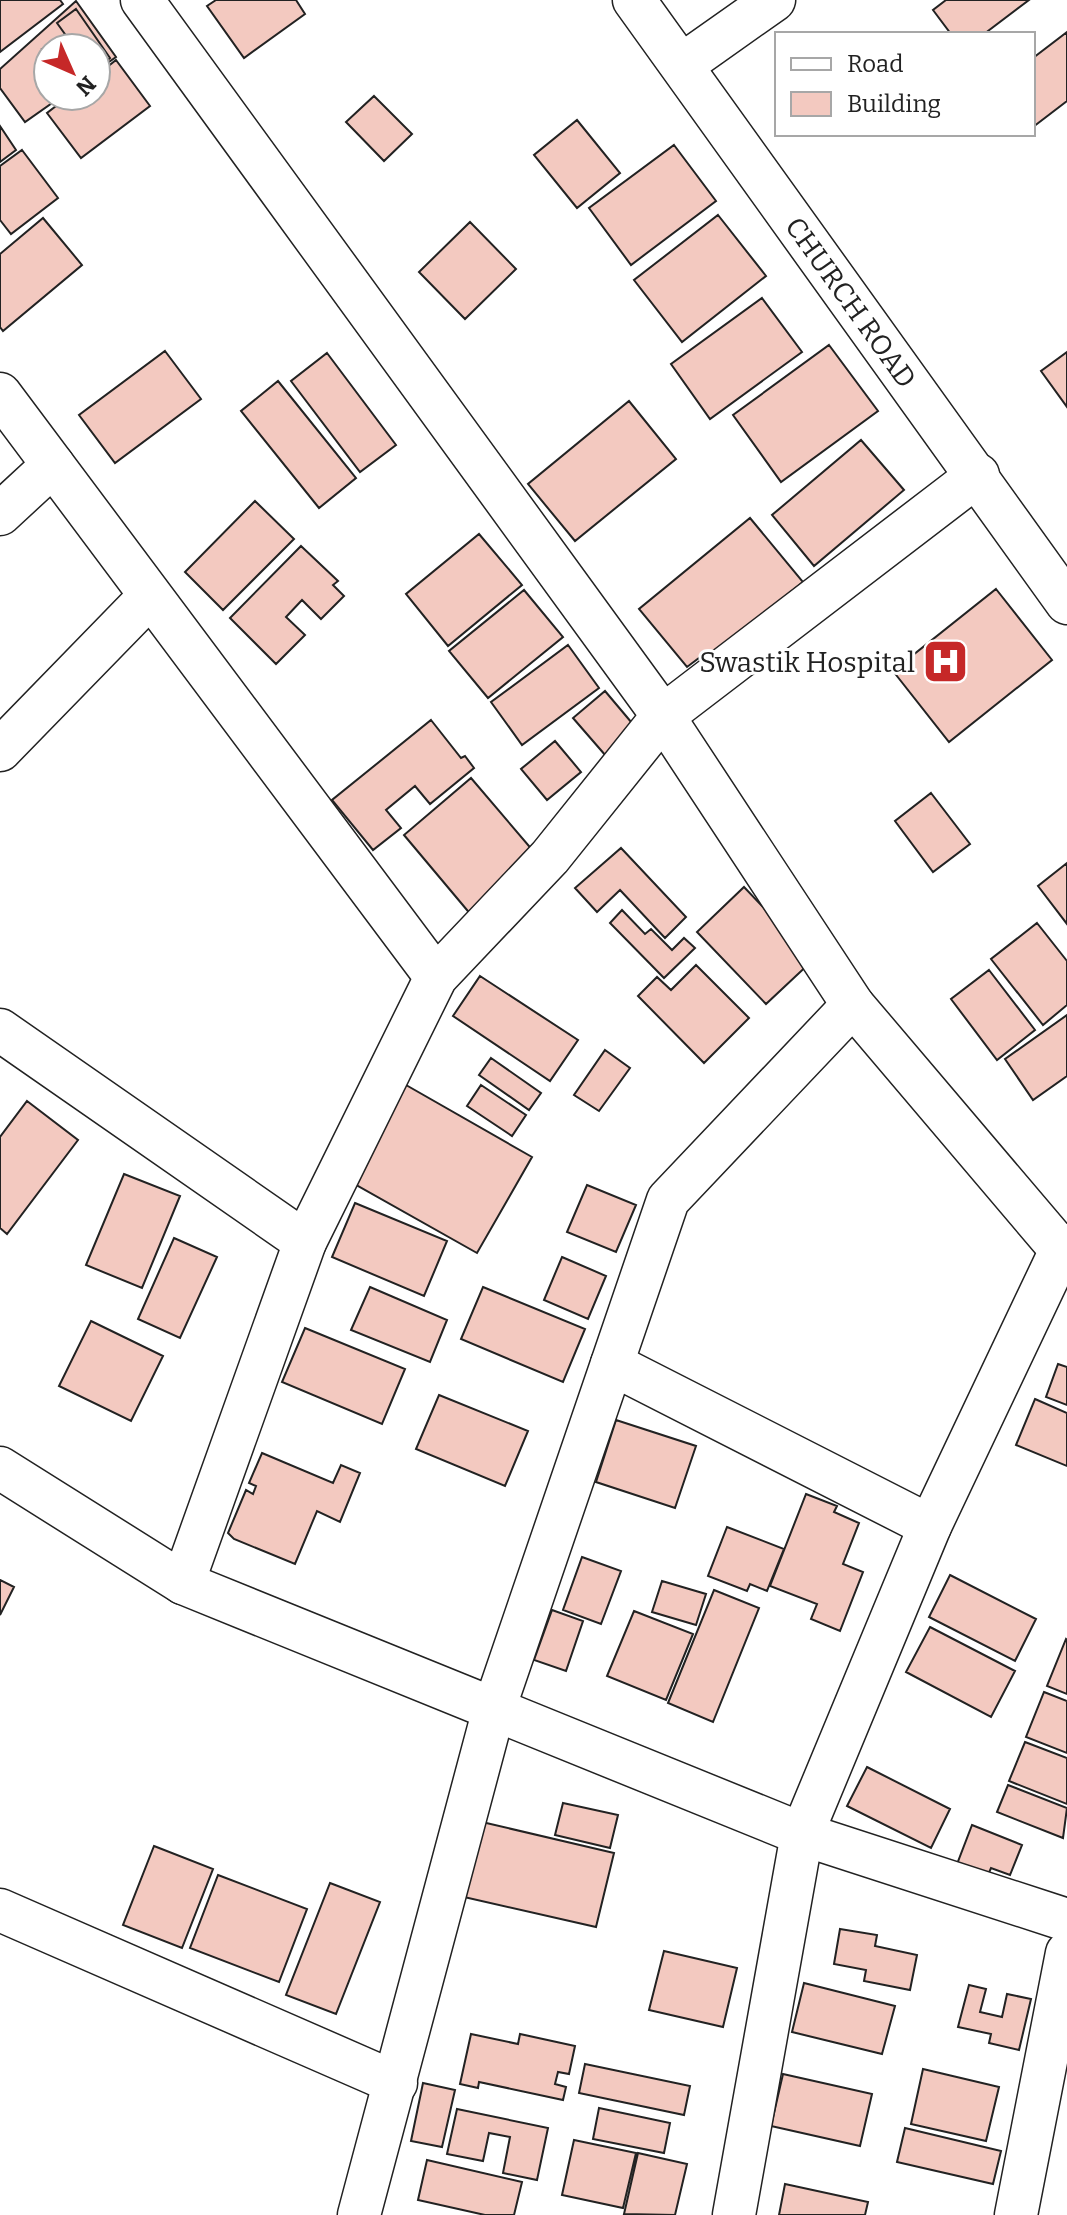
<svg xmlns="http://www.w3.org/2000/svg" width="1067" height="2215" font-family="Bitter,serif">
<rect width="100%" height="100%" fill="#fff"/>
<path fill="#f3c9c0" stroke="#222" stroke-width="2" d="M 0,0 L 60,0 L 63,4 L 0,52 Z
M 216,0 L 296,0 L 305,14 L 244,58 L 207,6 Z
M 946,0 L 1029,0 L 984,34 L 951,34 L 933,10 Z
M 76,1 L 116,57 L 96,71 L 96,48 L 48,48 L 48,96 L 62,96 L 25,122 L 0,88 L 0,69 Z
M 76,9 L 110,58 L 96,69 L 96,48 L 75,48 L 57,23 Z
M 1067,32 L 1067,101 L 1033,127 L 1033,58 Z
M 57,39 L 64,48 L 48,48 L 48,57 L 42,49 Z
M 116,60 L 150,106 L 81,158 L 47,113 L 69,96 L 96,96 L 96,76 Z
M 374,96 L 412,134 L 384,161 L 346,122 Z
M 577,120 L 620,173 L 577,208 L 534,155 Z
M 0,126 L 16,150 L 0,162 Z
M 674,145 L 716,201 L 631,265 L 589,208 Z
M 22,150 L 58,198 L 11,234 L 0,220 L 0,166 Z
M 718,215 L 766,276 L 682,342 L 634,280 Z
M 43,218 L 82,265 L 3,331 L 0,327 L 0,254 Z
M 470,222 L 516,269 L 465,319 L 419,272 Z
M 762,298 L 802,352 L 710,419 L 671,364 Z
M 829,345 L 878,411 L 781,482 L 733,415 Z
M 165,351 L 201,399 L 115,463 L 79,415 Z
M 1067,352 L 1067,407 L 1041,371 Z
M 327,353 L 396,445 L 360,472 L 291,381 Z
M 278,381 L 356,478 L 319,508 L 241,411 Z
M 629,401 L 676,459 L 575,541 L 528,484 Z
M 861,440 L 904,490 L 814,566 L 772,515 Z
M 255,501 L 294,539 L 223,610 L 185,572 Z
M 750,518 L 803,582 L 711,657 L 707,652 L 687,667 L 639,609 Z
M 479,534 L 522,585 L 448,646 L 406,594 Z
M 301,546 L 338,581 L 333,585 L 344,596 L 321,619 L 302,600 L 286,617 L 305,635 L 276,664 L 230,618 Z
M 996,589 L 1052,660 L 949,742 L 893,671 Z
M 524,590 L 563,637 L 488,698 L 449,651 Z
M 568,645 L 599,688 L 522,745 L 491,702 Z
M 605,691 L 637,729 L 606,756 L 573,718 Z
M 431,720 L 461,758 L 465,756 L 474,768 L 430,804 L 415,786 L 386,810 L 401,828 L 373,850 L 332,800 Z
M 555,741 L 581,772 L 547,800 L 521,769 Z
M 471,778 L 540,859 L 472,916 L 404,835 Z
M 931,793 L 970,844 L 933,872 L 895,821 Z
M 621,848 L 686,917 L 665,938 L 620,890 L 597,912 L 575,888 Z
M 1067,863 L 1067,924 L 1038,886 Z
M 744,887 L 813,960 L 766,1004 L 697,932 Z
M 622,910 L 645,934 L 651,929 L 672,950 L 684,938 L 695,948 L 664,978 L 610,923 Z
M 1037,923 L 1067,961 L 1067,1005 L 1043,1025 L 991,959 Z
M 696,965 L 749,1018 L 704,1063 L 638,996 L 657,977 L 671,990 Z
M 989,970 L 1035,1030 L 997,1060 L 951,999 Z
M 480,976 L 578,1040 L 550,1081 L 453,1016 Z
M 1067,1015 L 1067,1076 L 1033,1100 L 1005,1059 Z
M 605,1050 L 630,1068 L 599,1111 L 574,1095 Z
M 491,1058 L 541,1093 L 529,1110 L 479,1075 Z
M 399,1081 L 532,1157 L 477,1253 L 344,1178 Z
M 481,1085 L 526,1115 L 512,1136 L 467,1106 Z
M 27,1101 L 78,1140 L 7,1234 L 0,1228 L 0,1137 Z
M 124,1174 L 180,1196 L 142,1288 L 86,1265 Z
M 587,1185 L 636,1205 L 616,1252 L 567,1232 Z
M 355,1203 L 447,1241 L 424,1296 L 332,1257 Z
M 174,1238 L 217,1257 L 180,1338 L 138,1319 Z
M 562,1257 L 606,1276 L 588,1319 L 544,1300 Z
M 370,1287 L 447,1320 L 430,1362 L 351,1330 Z
M 483,1287 L 585,1329 L 563,1382 L 461,1339 Z
M 91,1321 L 163,1356 L 131,1421 L 59,1386 Z
M 305,1328 L 405,1369 L 382,1424 L 282,1382 Z
M 1058,1364 L 1067,1367 L 1067,1405 L 1046,1397 Z
M 439,1395 L 528,1431 L 505,1486 L 416,1449 Z
M 1035,1399 L 1067,1413 L 1067,1466 L 1016,1445 Z
M 616,1420 L 696,1446 L 675,1508 L 596,1482 Z
M 262,1453 L 333,1483 L 341,1465 L 360,1473 L 340,1522 L 317,1511 L 295,1564 L 234,1539 L 228,1533 L 246,1490 L 253,1494 L 256,1486 L 249,1483 Z
M 806,1494 L 837,1506 L 834,1512 L 859,1523 L 843,1564 L 863,1572 L 840,1631 L 811,1619 L 817,1604 L 770,1586 Z
M 727,1527 L 784,1549 L 767,1591 L 750,1584 L 747,1591 L 708,1576 Z
M 582,1557 L 621,1571 L 601,1624 L 563,1610 Z
M 950,1575 L 1036,1619 L 1015,1661 L 929,1617 Z
M 0,1580 L 14,1587 L 0,1615 Z
M 662,1581 L 706,1594 L 696,1625 L 652,1612 Z
M 714,1590 L 759,1608 L 713,1722 L 668,1703 Z
M 552,1610 L 583,1621 L 566,1671 L 534,1660 Z
M 634,1611 L 693,1634 L 666,1700 L 607,1676 Z
M 930,1627 L 1015,1671 L 991,1717 L 906,1672 Z
M 1066,1639 L 1067,1640 L 1067,1694 L 1047,1686 Z
M 1044,1692 L 1067,1701 L 1067,1753 L 1026,1737 Z
M 1025,1742 L 1067,1758 L 1067,1804 L 1009,1781 Z
M 867,1767 L 950,1809 L 931,1848 L 847,1806 Z
M 1008,1785 L 1067,1808 L 1063,1838 L 997,1812 Z
M 563,1803 L 618,1815 L 610,1848 L 555,1835 Z
M 482,1822 L 614,1853 L 596,1927 L 464,1897 Z
M 972,1825 L 1022,1845 L 1010,1875 L 991,1868 L 984,1884 L 954,1872 Z
M 154,1846 L 213,1869 L 182,1948 L 123,1925 Z
M 218,1875 L 307,1909 L 279,1982 L 190,1948 Z
M 330,1883 L 380,1902 L 336,2014 L 286,1995 Z
M 840,1929 L 877,1935 L 875,1946 L 917,1955 L 910,1990 L 864,1981 L 866,1970 L 834,1964 Z
M 664,1951 L 737,1968 L 723,2027 L 649,2010 Z
M 804,1983 L 895,2006 L 882,2054 L 792,2032 Z
M 969,1985 L 986,1989 L 980,2012 L 1002,2017 L 1007,1994 L 1031,1999 L 1019,2050 L 989,2043 L 991,2034 L 958,2027 Z
M 471,2034 L 518,2044 L 520,2034 L 575,2046 L 569,2074 L 558,2072 L 555,2084 L 566,2087 L 563,2100 L 479,2082 L 478,2088 L 460,2084 Z
M 585,2064 L 690,2086 L 684,2115 L 579,2093 Z
M 923,2069 L 999,2087 L 986,2141 L 911,2124 Z
M 783,2074 L 872,2094 L 860,2146 L 771,2126 Z
M 423,2083 L 455,2090 L 442,2147 L 411,2141 Z
M 599,2108 L 670,2123 L 664,2153 L 593,2139 Z
M 457,2109 L 548,2128 L 537,2180 L 503,2173 L 510,2137 L 489,2133 L 483,2161 L 447,2154 Z
M 905,2128 L 1001,2151 L 993,2184 L 897,2162 Z
M 574,2140 L 636,2153 L 623,2208 L 562,2195 Z
M 638,2153 L 687,2164 L 675,2215 L 624,2214 Z
M 427,2160 L 522,2182 L 514,2215 L 485,2215 L 418,2200 Z
M 785,2184 L 868,2202 L 865,2215 L 779,2215 Z"/>
<g fill="none" stroke-linecap="round" stroke-linejoin="round">
<defs>
<g id="minor">
<path d="M 142,0 L 663,716 L 853,1005 L 1061,1250"/>
<path id="s1" d="M 634,0 L 1067,603"/>
<path d="M 682,65 L 774,0"/>
<path d="M 0,394 L 436,977"/>
<path d="M 0,514 L 53,465"/>
<path d="M 0,750 L 150,596"/>
<path d="M 0,1030 L 305,1242"/>
<path d="M 612,1364 L 930,1526"/>
<path d="M 0,1468 L 183,1583 L 802,1834 L 1067,1920"/>
<path d="M 183,1583 L 305,1242 L 436,977 L 550,857 L 663,716 L 978,475"/>
<path d="M 0,1910 L 396,2083"/>
<path d="M 359,2215 L 494,1709 L 668,1200 L 853,1005"/>
<path d="M 734,2215 L 802,1834 L 930,1526 L 1061,1250 L 1067,1245"/>
<path d="M 1016,2215 L 1067,1953"/>
</g>
</defs>
<use href="#minor" stroke="#222" stroke-width="45"/>
<use href="#minor" stroke="#fff" stroke-width="42"/>
</g>
<defs>
<symbol id="hospital-square" viewBox="-11 -11 22 22"><rect x="-9" y="-9" width="18" height="18" rx="4" fill="#c62828" stroke="#fff"/><path d="M-5-5h3v3.5h4V-5h3V5h-3V1.5h-4V5h-3Z" fill="#fff"/></symbol>
</defs>
<g fill-rule="evenodd">
<use href="#hospital-square" x="920" y="636" width="51" height="51"/>
</g>
<g text-anchor="middle" dominant-baseline="central" stroke-width="6" stroke-linejoin="round" paint-order="stroke">
<g font-size="28" fill="#222" stroke="#fff">
<text stroke="none"><textPath href="#s1" startOffset="372">CHURCH ROAD</textPath></text>
</g>
<g font-size="28" fill="#222" stroke="#fff" text-anchor="end">
<text x="915" y="662">Swastik Hospital</text>
</g>
</g>
<rect x="775" y="32" width="260" height="104" fill="#ffffff" stroke="#a7a7a7" stroke-width="2"/>
<rect x="791" y="58" width="40" height="12" fill="#ffffff" stroke="#a7a7a7" stroke-width="2"/>
<text x="847" y="72" font-size="24" fill="#222222">Road</text>
<rect x="791" y="92" width="40" height="24" fill="#f3c9c0" stroke="#a7a7a7" stroke-width="2"/>
<text x="847" y="112" font-size="24" fill="#222222">Building</text>
<g transform="translate(72 72) rotate(135)"><circle r="38" fill="#ffffff" stroke="#a7a7a7" stroke-width="2"/>
<path d="M0-6L14 30L0 20L-14 30Z" fill="#c62828"/>
<text y="-12" font-size="22" font-weight="bold" text-anchor="middle" fill="#222222">N</text>
</g>
</svg>
